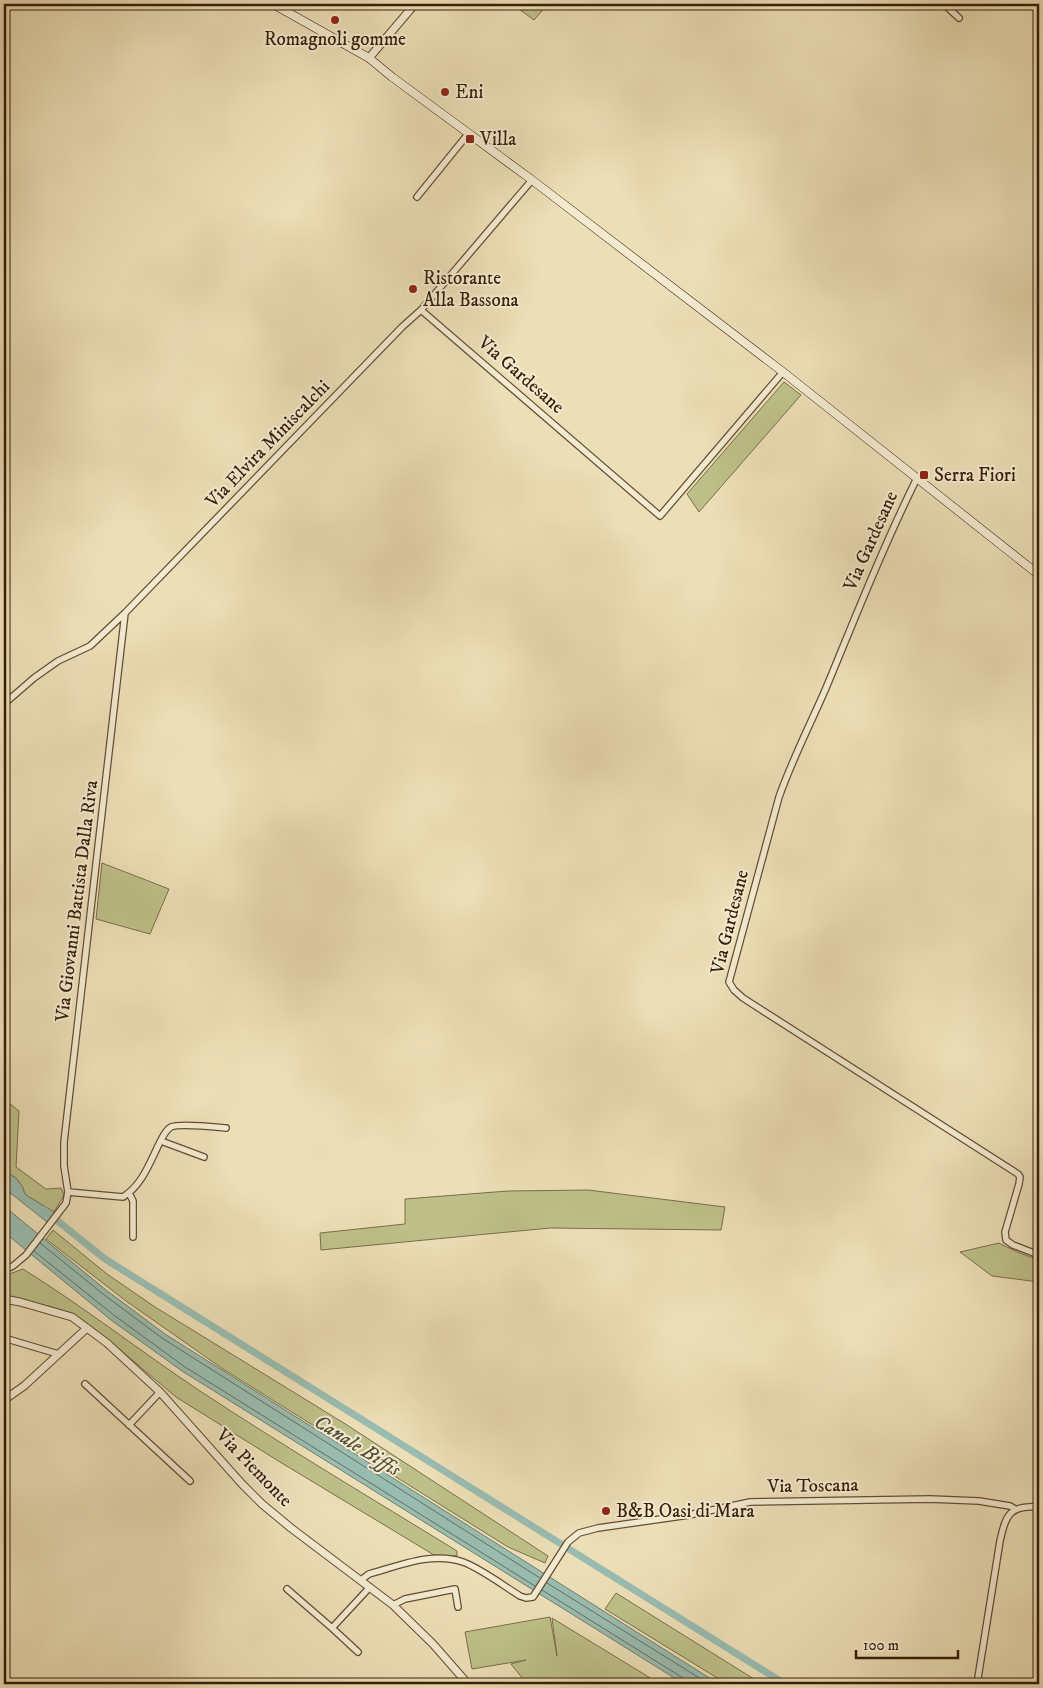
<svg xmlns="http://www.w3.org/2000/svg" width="1043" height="1688" font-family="'IM FELL DW Pica',serif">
<rect width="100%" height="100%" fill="#ecdeb6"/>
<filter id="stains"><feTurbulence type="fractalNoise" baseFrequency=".004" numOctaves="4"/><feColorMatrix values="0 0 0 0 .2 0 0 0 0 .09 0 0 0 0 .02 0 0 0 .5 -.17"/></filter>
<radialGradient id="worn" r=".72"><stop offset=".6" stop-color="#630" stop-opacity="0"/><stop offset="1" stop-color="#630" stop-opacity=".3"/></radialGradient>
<path fill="#bec089" stroke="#7a6f48" d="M 512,4 L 548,4 L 534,20 Z
M 784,382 L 801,395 L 699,512 L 687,494 Z
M 102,863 L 169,889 L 150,934 L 96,919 Z
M 4,1099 L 19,1111 L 16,1167 L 46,1189 L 61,1188 L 64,1195 L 54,1212 L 29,1197 L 25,1194 L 22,1186 L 16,1178 L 4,1171 Z
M 588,1190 L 725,1207 L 721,1230 L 550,1228 L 321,1250 L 320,1233 L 405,1224 L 405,1199 L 508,1191 Z
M 53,1230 L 107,1274 L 155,1307 L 347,1425 L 548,1556 L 545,1563 L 508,1547 L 223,1369 L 126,1301 L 46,1239 Z
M 999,1243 L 1017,1252 L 1039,1260 L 1039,1282 L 992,1276 L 960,1252 Z
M 23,1269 C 84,1307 140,1351 200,1391 C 285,1447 371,1498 457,1551 L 457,1556 L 434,1555 L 280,1462 L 176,1397 L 106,1338 L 73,1314 L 48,1306 L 4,1297 L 4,1276 Z
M 616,1593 L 762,1684 L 727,1684 L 605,1609 Z
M 550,1617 L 557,1656 L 552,1618 L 652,1679 L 646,1684 L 527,1684 L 511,1664 L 526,1660 L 472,1669 L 465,1632 Z"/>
<path fill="#99bcb0" stroke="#727d6d" d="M 4,1171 L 16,1178 L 22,1186 L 25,1194 L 29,1197 L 54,1212 L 47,1222 L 4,1188 Z
M 4,1206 L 106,1290 L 165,1334 L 719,1684 L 684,1684 L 182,1371 L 111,1320 L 4,1232 Z"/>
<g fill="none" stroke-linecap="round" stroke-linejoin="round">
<path stroke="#686d5c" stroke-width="1" d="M 40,1243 L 103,1294 L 162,1338 L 540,1578
M 34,1251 L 115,1316 L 185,1367 L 535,1586
M 547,1583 L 709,1684
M 542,1590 L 683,1678 L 686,1684"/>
<path stroke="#99bcb0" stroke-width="7" d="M 44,1210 L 105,1259 L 785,1684"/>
<defs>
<path id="minor" d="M 944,4 L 959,18
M 417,197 L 468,134
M 421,310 L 660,516 L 783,372
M 917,478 C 883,547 855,618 826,688 C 810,725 792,760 779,797 L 729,982 L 734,990 L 743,998 L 1018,1174 L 1020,1177 L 1019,1184 L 1005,1232 L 1006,1240 L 1013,1245 L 1039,1255
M 4,704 L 34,678 L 58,661 L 90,646 L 125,613 L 402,327 L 421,310 L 532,180
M 161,1141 L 204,1157
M 68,1192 L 123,1197 C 141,1186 149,1165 158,1146 C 161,1140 165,1130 171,1127 C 179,1123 215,1127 226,1128
M 129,1193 L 133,1201 L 133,1237
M 4,1270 L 13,1266 L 26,1255 L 66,1203 L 68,1192 L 64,1166 L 64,1142 L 125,613
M 4,1338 L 58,1354
M 85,1384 L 190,1481
M 129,1425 L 160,1392
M 361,1580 L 369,1574 C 398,1566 433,1551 463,1562 C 480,1568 504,1586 520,1596 L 526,1598 L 533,1597 L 568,1542 L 579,1533 L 598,1528 L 689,1515 L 750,1502 L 930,1499 L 979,1501 L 1010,1506 L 1015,1509
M 287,1589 L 332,1628 L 358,1652
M 393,1605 L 405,1599 L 455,1589 L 458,1607
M 332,1628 L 370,1587
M 977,1684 L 1000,1541 C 1006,1515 1009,1505 1039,1507"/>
<path id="tertiary" d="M 369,58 L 415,4
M 4,1299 L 20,1302 L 72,1317 L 107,1343 L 160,1392 L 242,1484 L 262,1504 L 291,1528 L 393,1605 L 433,1644 L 468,1684
M 4,1400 L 24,1386 L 87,1328"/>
<path id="secondary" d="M 273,4 L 369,58 L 392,77 L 532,180 L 783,372 L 1039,575"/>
</defs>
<use href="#minor" stroke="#644e34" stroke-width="8"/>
<use href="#tertiary" stroke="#644e34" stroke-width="9"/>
<use href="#secondary" stroke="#371e08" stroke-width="9"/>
<use href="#minor" stroke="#f3ead0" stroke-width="5.5"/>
<use href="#tertiary" stroke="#f3ead0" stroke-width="7"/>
<use href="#secondary" stroke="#f3ead0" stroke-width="8"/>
</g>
<g fill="#8f2418" stroke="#f3ead0" stroke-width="2">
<circle cx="335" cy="20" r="5"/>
<circle cx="445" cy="92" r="5"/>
<rect x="465" y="134" width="10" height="10" rx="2.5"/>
<circle cx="413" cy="289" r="5"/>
<rect x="919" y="470" width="10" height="10" rx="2.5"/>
<circle cx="606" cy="1511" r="5"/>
</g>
<g text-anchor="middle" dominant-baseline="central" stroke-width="4" stroke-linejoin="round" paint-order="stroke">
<g font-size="19" fill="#371e08" stroke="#f3ead0" text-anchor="start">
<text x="335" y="39" text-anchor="middle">Romagnoli gomme</text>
<text x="455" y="92">Eni</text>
<text x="480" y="139">Villa</text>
<text x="423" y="278">Ristorante<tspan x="423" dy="22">Alla Bassona</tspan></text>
<text x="934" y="475">Serra Fiori</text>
<text x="616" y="1511">B&amp;B Oasi di Mara</text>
</g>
<g font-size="19" fill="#371e08" stroke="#f3ead0">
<text transform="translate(521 375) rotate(41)">Via Gardesane</text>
<text transform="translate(268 444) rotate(-46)">Via Elvira Miniscalchi</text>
<text transform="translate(871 541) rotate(-66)">Via Gardesane</text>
<text transform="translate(77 901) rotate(-83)">Via Giovanni Battista Dalla Riva</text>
<text transform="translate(730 922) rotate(-76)">Via Gardesane</text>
<text transform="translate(254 1468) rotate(46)">Via Piemonte</text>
<text transform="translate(813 1486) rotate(-1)">Via Toscana</text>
</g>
<g font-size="20" font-style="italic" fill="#544d3a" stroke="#f3ead0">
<text transform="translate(357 1446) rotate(32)">Canale Biffis</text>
</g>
</g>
<rect width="1043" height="1688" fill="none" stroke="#ecdeb6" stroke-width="20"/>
<rect x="5" y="5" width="1033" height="1678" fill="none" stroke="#371e08" stroke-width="2.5"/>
<rect x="10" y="10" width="1023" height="1668" fill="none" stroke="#371e08"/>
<path d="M856 1650v8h102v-8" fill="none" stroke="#371e08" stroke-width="2.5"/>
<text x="863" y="1650" font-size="15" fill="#371e08" stroke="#f3ead0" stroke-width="4" paint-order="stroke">100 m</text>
<rect width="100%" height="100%" filter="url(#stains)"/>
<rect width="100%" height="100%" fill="url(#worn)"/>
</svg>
